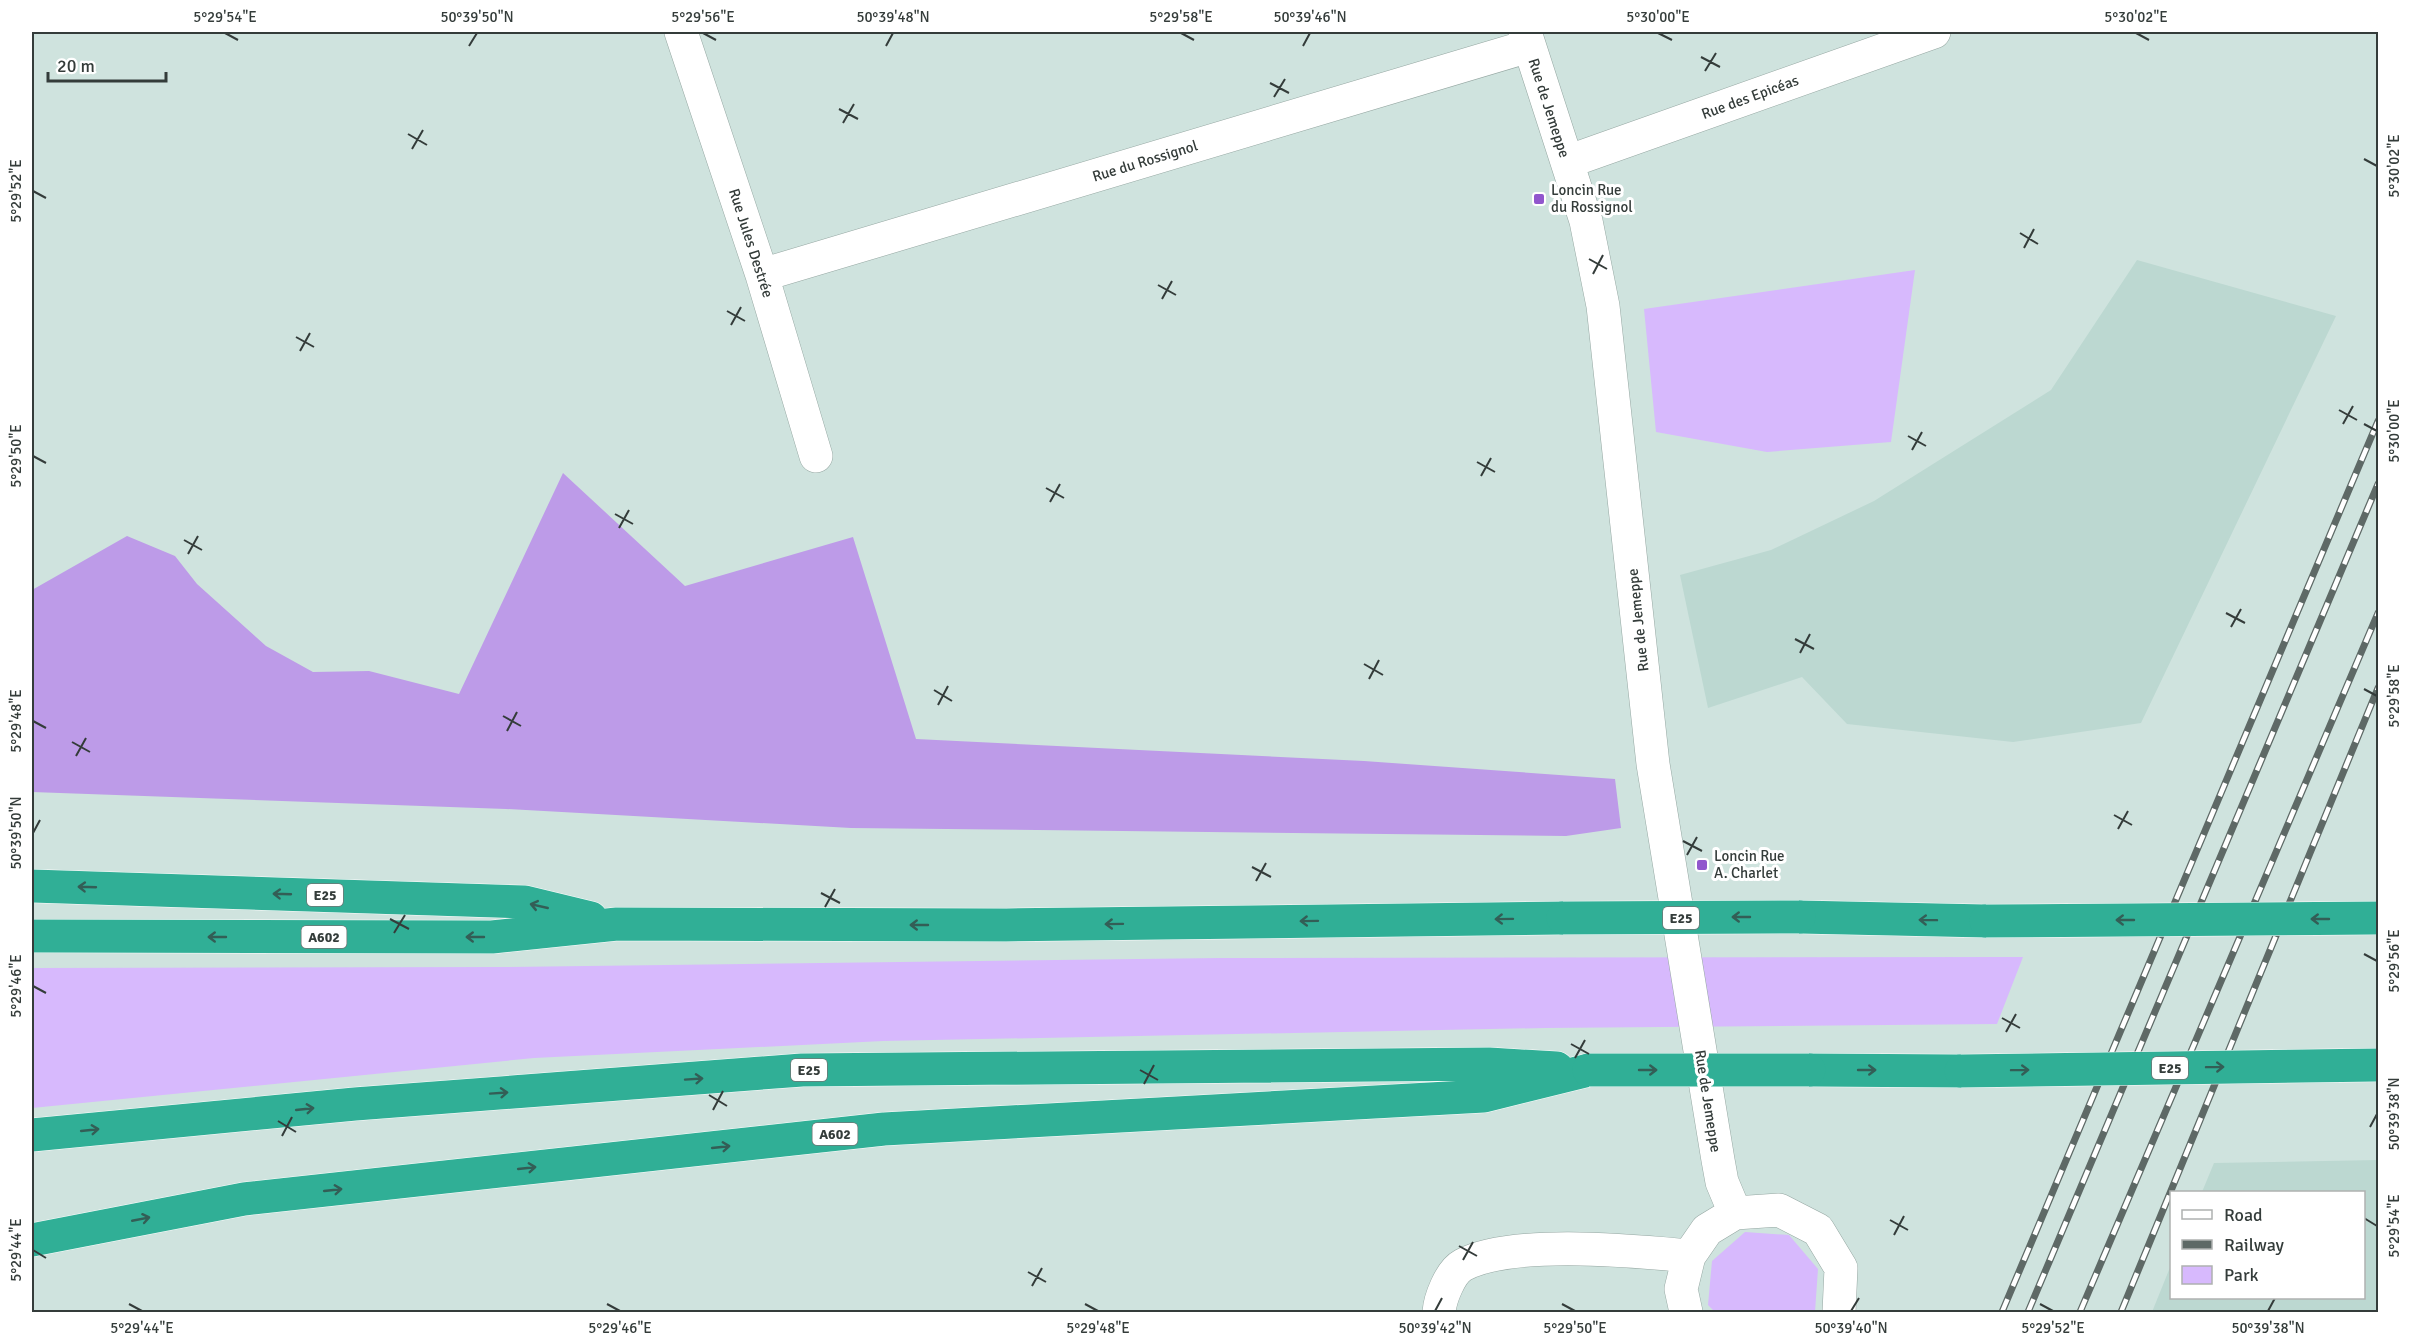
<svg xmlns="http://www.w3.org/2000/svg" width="2410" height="1344" font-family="Signika,sans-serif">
<rect width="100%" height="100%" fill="#cfe3de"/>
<path fill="#bcd8d1" d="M 2137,260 L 2336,316 L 2141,723 L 2013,742 L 1847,724 L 1802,677 L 1708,708 L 1680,575 L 1771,550 L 1874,501 L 2051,390 Z
M 2378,1160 L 2378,1312 L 2152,1312 L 2171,1265 L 2172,1298 L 2364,1298 L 2364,1192 L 2202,1192 L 2214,1163 Z"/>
<path fill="#d7b9fd" d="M 1915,270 L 1891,442 L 1767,452 L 1656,432 L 1644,309 Z
M 2023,957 L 1997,1024 L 1545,1028 L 883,1041 L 534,1058 L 32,1108 L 32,968 L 505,967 L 1220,958 Z
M 1745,1232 L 1789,1235 L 1818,1269 L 1815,1312 L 1715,1312 L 1708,1305 L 1712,1261 Z"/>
<path fill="#bd9be8" d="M 563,473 L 685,586 L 853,537 L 916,739 L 1364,761 L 1615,779 L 1621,828 L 1566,836 L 851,828 L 506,809 L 32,792 L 32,590 L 127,536 L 175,556 L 197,584 L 266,646 L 313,672 L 369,671 L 459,694 Z"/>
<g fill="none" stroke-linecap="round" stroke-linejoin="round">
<defs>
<path id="minor" d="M 681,32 L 762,275 L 816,456
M 1525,32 L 1586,221 L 1603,306 L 1653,764 L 1718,1160 L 1722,1182 L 1735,1213
M 1567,162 L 1934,32
M 762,275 L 1529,46
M 1439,1312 C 1440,1299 1450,1272 1463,1265 C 1512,1239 1633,1251 1689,1256
M 1686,1312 L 1681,1289 L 1689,1256 L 1707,1230 L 1735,1213 L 1779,1210 L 1818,1230 L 1841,1268 L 1839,1312"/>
<path id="highway" d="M 32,886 L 525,902 L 591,918
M 1799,917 L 1986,921
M 32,936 L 492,937 L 617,924 L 1006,925 L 1563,918
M 1809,1070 L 1961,1071
M 32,1135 L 355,1104 L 802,1070 L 1489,1064 L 1557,1068
M 32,1240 L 244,1199 L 583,1162 L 884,1129 L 1484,1096 L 1589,1070"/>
</defs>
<use href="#minor" stroke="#95a7a2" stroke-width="34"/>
<use href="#highway" stroke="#fff" stroke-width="34"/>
<use href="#minor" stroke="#fff" stroke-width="33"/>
<use href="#highway" stroke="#30af96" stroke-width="33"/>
<defs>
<path id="rail" d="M 2002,1312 L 2378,421
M 2028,1312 L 2378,484
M 2080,1312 L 2378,613
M 2121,1312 L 2378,688"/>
</defs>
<use href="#rail" stroke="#5e6966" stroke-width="7"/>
<use href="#rail" stroke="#fff" stroke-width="4.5" stroke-dasharray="14" stroke-linecap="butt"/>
<defs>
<path id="highway-bridge" d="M 1563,918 L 1799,917
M 1986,921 L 2378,918
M 1589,1070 L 1809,1070
M 1961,1071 L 2378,1065"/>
</defs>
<use href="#highway-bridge" stroke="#fff" stroke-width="34" stroke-linecap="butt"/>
<use href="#highway-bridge" stroke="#30af96" stroke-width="33"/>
</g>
<defs><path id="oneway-shaft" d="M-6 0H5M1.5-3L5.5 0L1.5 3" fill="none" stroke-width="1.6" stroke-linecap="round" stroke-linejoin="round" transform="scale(1.5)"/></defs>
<g stroke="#335e56">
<use href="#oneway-shaft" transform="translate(87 887) rotate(-178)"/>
<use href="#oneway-shaft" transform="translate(282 894) rotate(-178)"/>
<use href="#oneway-shaft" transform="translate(539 906) rotate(-167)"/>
<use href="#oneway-shaft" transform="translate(1741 917) rotate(180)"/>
<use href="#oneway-shaft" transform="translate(1504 919) rotate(179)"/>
<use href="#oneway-shaft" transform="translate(2320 919) rotate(180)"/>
<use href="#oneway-shaft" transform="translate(1928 920) rotate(-179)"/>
<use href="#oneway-shaft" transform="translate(2125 920) rotate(180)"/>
<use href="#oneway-shaft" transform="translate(1309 921) rotate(179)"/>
<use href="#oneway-shaft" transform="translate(1114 924) rotate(179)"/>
<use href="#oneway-shaft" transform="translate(919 925) rotate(-180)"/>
<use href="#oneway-shaft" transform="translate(217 937) rotate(-180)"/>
<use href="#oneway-shaft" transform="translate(475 937) rotate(-180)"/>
<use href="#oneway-shaft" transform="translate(2215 1067) rotate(-1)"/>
<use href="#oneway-shaft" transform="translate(1648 1070)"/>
<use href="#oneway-shaft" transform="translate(1867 1070)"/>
<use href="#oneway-shaft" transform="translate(2020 1070) rotate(-1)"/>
<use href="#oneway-shaft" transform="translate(694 1079) rotate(-4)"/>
<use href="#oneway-shaft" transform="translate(499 1093) rotate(-4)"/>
<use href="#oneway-shaft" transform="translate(305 1109) rotate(-6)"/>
<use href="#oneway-shaft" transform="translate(90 1130) rotate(-6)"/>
<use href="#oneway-shaft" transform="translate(721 1147) rotate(-6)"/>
<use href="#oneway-shaft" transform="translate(527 1168) rotate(-6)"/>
<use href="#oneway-shaft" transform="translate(333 1190) rotate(-6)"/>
<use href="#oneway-shaft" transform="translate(141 1219) rotate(-11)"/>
</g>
<path fill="none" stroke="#343c3a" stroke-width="2" d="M 225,33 L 238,40M 703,33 L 716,40M 1181,33 L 1194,40M 1658,33 L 1672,40M 2136,33 L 2149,40M 469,46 L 477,33M 886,46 L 893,33M 1303,46 L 1310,33M 1701,57 L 1720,67M 1705,71 L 1716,53M 1270,83 L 1289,93M 1274,97 L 1285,79M 839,109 L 858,119M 843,123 L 854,104M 408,134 L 427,145M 412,149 L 423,130M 2364,159 L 2377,166M 33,191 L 46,198M 2020,233 L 2038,244M 2024,248 L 2034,229M 1589,259 L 1607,269M 1593,274 L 1603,255M 1158,285 L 1176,295M 1162,299 L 1172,281M 727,311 L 745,321M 731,325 L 741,307M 296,337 L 314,347M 300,351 L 310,333M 2339,410 L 2357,420M 2343,424 L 2353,406M 2364,424 L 2377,431M 1908,436 L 1926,446M 1912,450 L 1922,432M 33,456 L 46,463M 1477,462 L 1495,472M 1481,476 L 1491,458M 1046,488 L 1064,498M 1050,502 L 1060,484M 615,514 L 633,524M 619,528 L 629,510M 184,540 L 202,550M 188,554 L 198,536M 2226,613 L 2245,623M 2231,627 L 2241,609M 1795,639 L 1814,649M 1800,653 L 1810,634M 1364,664 L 1383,675M 1369,679 L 1379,660M 2364,689 L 2377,696M 934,690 L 952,701M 938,705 L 948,686M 503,716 L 521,726M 33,721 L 46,728M 507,731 L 517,712M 72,742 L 90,752M 76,756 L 86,738M 2114,815 L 2132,825M 2118,829 L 2128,811M 33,833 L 40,820M 1683,841 L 1702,851M 1687,855 L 1697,837M 1252,867 L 1271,877M 1256,881 L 1266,863M 821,893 L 840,903M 825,907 L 835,889M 390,919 L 409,929M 394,933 L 405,915M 2364,954 L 2377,961M 33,986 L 46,993M 2002,1018 L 2020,1028M 2006,1032 L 2016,1014M 1571,1044 L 1589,1054M 1575,1058 L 1585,1040M 1140,1070 L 1158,1080M 1144,1084 L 1154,1065M 709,1095 L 727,1106M 713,1110 L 723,1091M 278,1121 L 296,1132M 2370,1127 L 2377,1114M 282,1136 L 292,1117M 2364,1218 L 2377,1226M 1890,1220 L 1908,1230M 1894,1235 L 1904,1216M 1459,1246 L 1477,1256M 33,1250 L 46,1258M 1463,1260 L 1473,1242M 1028,1272 L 1046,1282M 1032,1286 L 1042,1268M 129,1304 L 142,1311M 607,1304 L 620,1311M 1085,1304 L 1098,1311M 1562,1304 L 1575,1311M 2040,1304 L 2053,1311M 1435,1311 L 1442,1298M 1851,1311 L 1859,1298M 2268,1311 L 2275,1298"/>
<g fill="#9156cd" stroke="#fff" stroke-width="2">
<rect x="1533" y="193" width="12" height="12" rx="3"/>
<rect x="1696" y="859" width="12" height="12" rx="3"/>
</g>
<g text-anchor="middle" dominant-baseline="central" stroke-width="6" stroke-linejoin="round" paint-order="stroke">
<g fill="#fff" stroke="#717675" stroke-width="1.5">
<rect x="307" y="884" width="36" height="22" rx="4.5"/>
<rect x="1663" y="907" width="36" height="22" rx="4.5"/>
<rect x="301.5" y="926" width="45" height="22" rx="4.5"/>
<rect x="2152" y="1057" width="36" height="22" rx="4.5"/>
<rect x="791" y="1059" width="36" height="22" rx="4.5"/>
<rect x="812.5" y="1123" width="45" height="22" rx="4.5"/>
</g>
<g font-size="14" font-weight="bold" fill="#343c3a">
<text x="325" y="895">E25</text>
<text x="1681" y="918">E25</text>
<text x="324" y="937">A602</text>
<text x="2170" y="1068">E25</text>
<text x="809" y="1070">E25</text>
<text x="835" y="1134">A602</text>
</g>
<g font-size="15" fill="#343c3a" stroke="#fff">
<text transform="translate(1750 97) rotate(-20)">Rue des Epicéas</text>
<text transform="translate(1549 108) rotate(72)">Rue de Jemeppe</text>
<text transform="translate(1145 161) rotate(-17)">Rue du Rossignol</text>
<text transform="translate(751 243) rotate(72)">Rue Jules Destrée</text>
<text transform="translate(1638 620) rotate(-96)">Rue de Jemeppe</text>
<text transform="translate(1708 1101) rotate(81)">Rue de Jemeppe</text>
</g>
<g font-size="15" fill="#343c3a" stroke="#fff" text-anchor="start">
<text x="1551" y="190">Loncin Rue<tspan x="1551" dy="17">du Rossignol</tspan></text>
<text x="1714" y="856">Loncin Rue<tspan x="1714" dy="17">A. Charlet</tspan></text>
</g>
</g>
<rect width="2410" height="1344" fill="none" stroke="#ffffff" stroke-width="66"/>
<rect x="2170" y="1191" width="195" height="108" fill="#ffffff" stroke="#aeb1b0" stroke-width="1.5"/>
<rect x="2182" y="1210" width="30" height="9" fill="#ffffff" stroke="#aeb1b0" stroke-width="1.5"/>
<text x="2224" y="1221" font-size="18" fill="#343c3a">Road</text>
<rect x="2182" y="1240" width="30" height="9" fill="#5e6966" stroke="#aeb1b0" stroke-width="1.5"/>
<text x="2224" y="1251" font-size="18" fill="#343c3a">Railway</text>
<rect x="2182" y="1266" width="30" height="18" fill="#d7b9fd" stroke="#aeb1b0" stroke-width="1.5"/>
<text x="2224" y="1281" font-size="18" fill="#343c3a">Park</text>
<path d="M48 72v9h118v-9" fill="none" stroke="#343c3a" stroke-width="3"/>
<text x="57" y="72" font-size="18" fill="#343c3a" stroke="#ffffff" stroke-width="4.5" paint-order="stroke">20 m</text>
<rect x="33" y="33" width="2344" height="1278" fill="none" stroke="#343c3a" stroke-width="2"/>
<g font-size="15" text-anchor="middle" fill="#343c3a">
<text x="225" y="22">5°29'54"E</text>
<text x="477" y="22">50°39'50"N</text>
<text x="703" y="22">5°29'56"E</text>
<text x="893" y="22">50°39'48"N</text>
<text x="1181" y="22">5°29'58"E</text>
<text x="1310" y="22">50°39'46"N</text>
<text x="1658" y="22">5°30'00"E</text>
<text x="2136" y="22">5°30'02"E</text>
<text transform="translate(2394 166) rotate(-90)" y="5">5°30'02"E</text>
<text transform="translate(16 191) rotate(-90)" y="5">5°29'52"E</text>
<text transform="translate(2394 431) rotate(-90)" y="5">5°30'00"E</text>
<text transform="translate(16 456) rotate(-90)" y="5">5°29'50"E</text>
<text transform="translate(2394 696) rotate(-90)" y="5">5°29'58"E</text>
<text transform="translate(16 721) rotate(-90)" y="5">5°29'48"E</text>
<text transform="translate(16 833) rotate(-90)" y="5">50°39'50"N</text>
<text transform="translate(2394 961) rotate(-90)" y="5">5°29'56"E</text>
<text transform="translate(16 986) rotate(-90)" y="5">5°29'46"E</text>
<text transform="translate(2394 1114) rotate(-90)" y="5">50°39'38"N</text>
<text transform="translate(2394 1226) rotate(-90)" y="5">5°29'54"E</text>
<text transform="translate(16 1250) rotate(-90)" y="5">5°29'44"E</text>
<text x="142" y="1333">5°29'44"E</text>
<text x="620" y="1333">5°29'46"E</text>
<text x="1098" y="1333">5°29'48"E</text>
<text x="1435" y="1333">50°39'42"N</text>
<text x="1575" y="1333">5°29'50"E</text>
<text x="1851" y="1333">50°39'40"N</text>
<text x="2053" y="1333">5°29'52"E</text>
<text x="2268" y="1333">50°39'38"N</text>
</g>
</svg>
